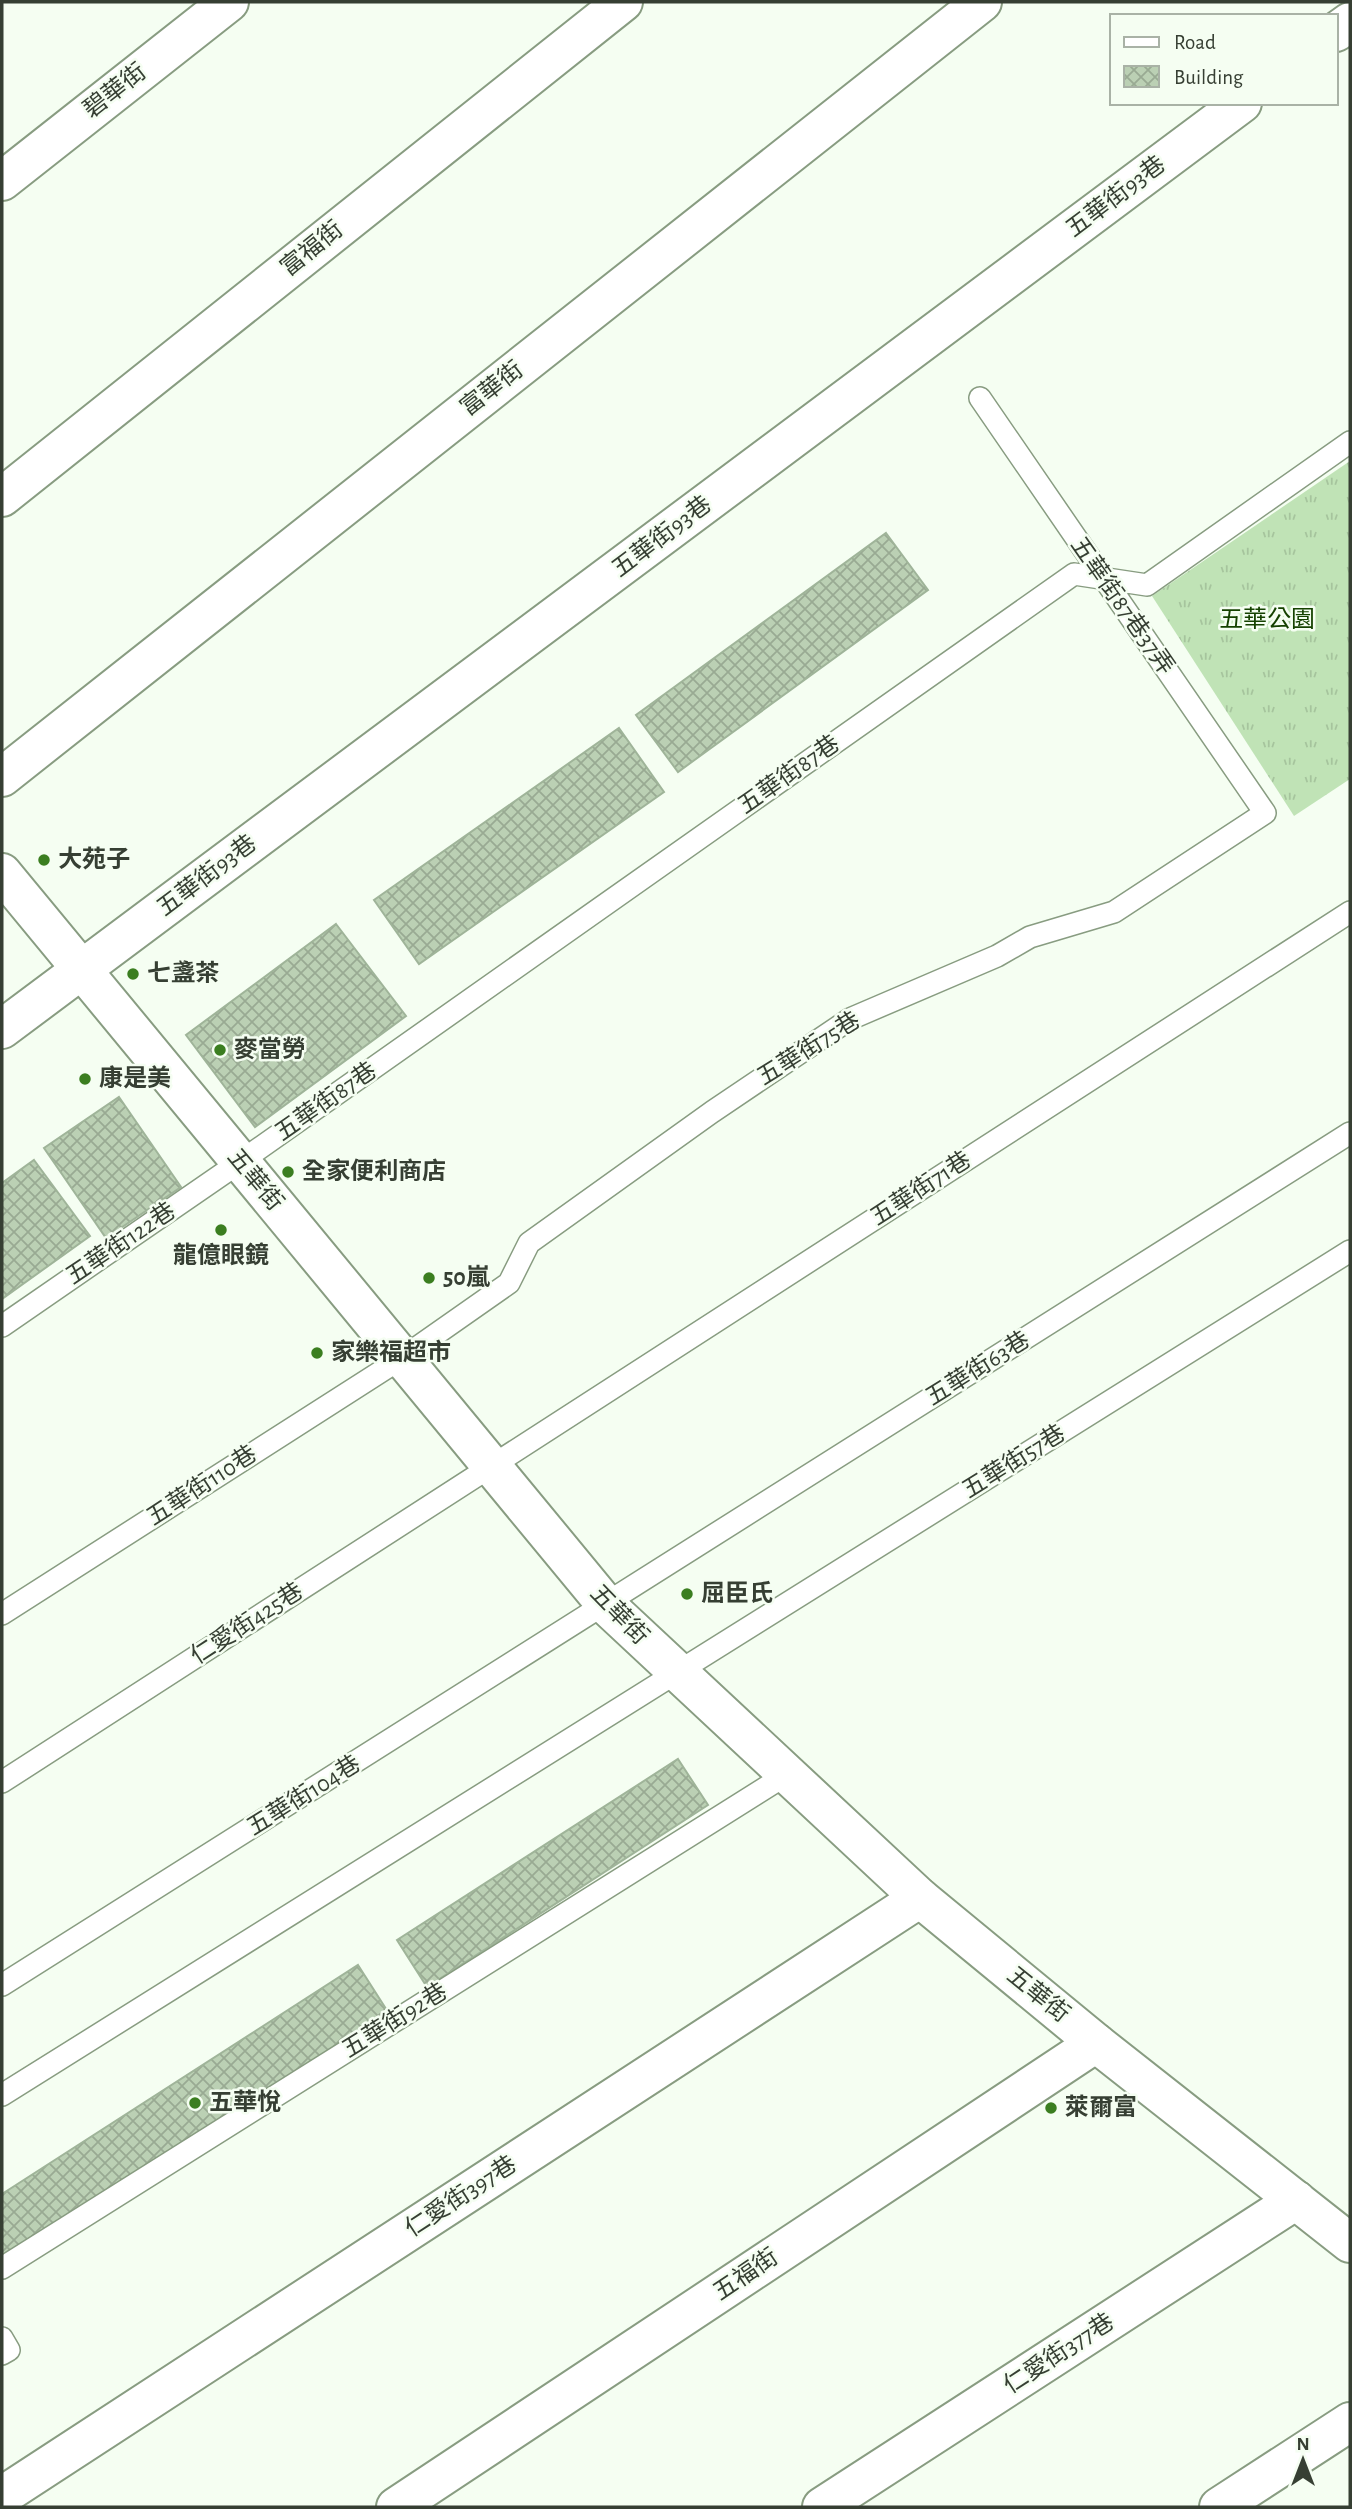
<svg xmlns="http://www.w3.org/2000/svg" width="1352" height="2509" font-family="'Alegreya Sans','Noto Sans TC',sans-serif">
<defs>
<pattern id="grass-tufts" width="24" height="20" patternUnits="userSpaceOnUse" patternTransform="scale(1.75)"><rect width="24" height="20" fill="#c0e3b6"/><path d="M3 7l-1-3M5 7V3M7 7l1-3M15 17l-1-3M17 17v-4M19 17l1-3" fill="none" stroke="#a6c49d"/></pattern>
<pattern id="building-cross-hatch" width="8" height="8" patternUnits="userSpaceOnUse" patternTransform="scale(1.75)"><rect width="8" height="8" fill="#bbd0b4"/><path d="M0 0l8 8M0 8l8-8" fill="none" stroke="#99aa93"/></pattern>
</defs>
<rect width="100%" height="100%" fill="#f5fef2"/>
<path fill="url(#grass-tufts)" d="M 1350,461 L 1350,779 L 1294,816 L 1152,596 Z"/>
<path fill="url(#building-cross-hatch)" stroke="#9fb499" stroke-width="2" d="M 886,533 L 928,590 L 678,772 L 636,715 Z
M 619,728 L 664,792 L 419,964 L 374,900 Z
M 336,924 L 406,1016 L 255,1127 L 186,1035 Z
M 119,1097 L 181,1187 L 106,1238 L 44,1148 Z
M 34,1160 L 90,1236 L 2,1299 L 2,1183 Z
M 678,1759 L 708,1805 L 427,1987 L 397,1940 Z
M 358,1965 L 388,2012 L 2,2260 L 2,2194 Z"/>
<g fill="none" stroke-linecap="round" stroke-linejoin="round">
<defs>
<path id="service" d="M 2,1326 L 240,1162 L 1074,574 L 1147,585 L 1350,442
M 2,1614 L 402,1358 L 509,1283 L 529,1243 L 712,1112 L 850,1019 L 997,956 L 1030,937 L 1114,912 L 1265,813 L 980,398
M 2,1782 L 1350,912
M 2,1985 L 1350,1133
M 2,2095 L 1350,1251
M 2,2268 L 789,1773
M 2,2338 L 9,2350 L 2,2354"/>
<path id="minor" d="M 1336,32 L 1350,22
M 2,181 L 229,2
M 2,497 L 623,2
M 2,777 L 982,2
M 2,1029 L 1242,103
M 2,2496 L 920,1898
M 396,2507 L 1096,2043
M 822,2507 L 1296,2200
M 1219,2507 L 1350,2422"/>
<path id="tertiary" d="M 2,873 L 607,1606 L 920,1898 L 1096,2043 L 1350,2243"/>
</defs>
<use href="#service" stroke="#889c81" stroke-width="24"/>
<use href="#minor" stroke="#889c81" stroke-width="42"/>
<use href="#tertiary" stroke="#889c81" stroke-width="42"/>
<use href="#service" stroke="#fff" stroke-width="21"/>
<use href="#minor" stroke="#fff" stroke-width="38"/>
<use href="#tertiary" stroke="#fff" stroke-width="38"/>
</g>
<g fill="#3b7e20" stroke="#f5fef2" stroke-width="2.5">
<circle cx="44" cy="860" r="7"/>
<circle cx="133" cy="974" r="7"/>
<circle cx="220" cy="1050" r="7"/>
<circle cx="85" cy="1079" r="7"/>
<circle cx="288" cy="1172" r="7"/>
<circle cx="221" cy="1230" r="7"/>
<circle cx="429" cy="1278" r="7"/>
<circle cx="317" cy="1353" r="7"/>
<circle cx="687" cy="1594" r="7"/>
<circle cx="195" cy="2103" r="7"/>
<circle cx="1051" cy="2108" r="7"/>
</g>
<g text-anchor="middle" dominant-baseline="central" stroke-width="5" stroke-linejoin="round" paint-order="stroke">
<g font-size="24" fill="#363f33" stroke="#f5fef2">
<text transform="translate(115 91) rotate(-38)">碧華街</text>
<text transform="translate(1116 197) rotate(-37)">五華街93巷</text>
<text transform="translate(312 249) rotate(-39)">富福街</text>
<text transform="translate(492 389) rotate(-38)">富華街</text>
<text transform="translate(662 537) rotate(-37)">五華街93巷</text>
<text transform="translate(1122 606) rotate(55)">五華街87巷37弄</text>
<text transform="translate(789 775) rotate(-35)">五華街87巷</text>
<text transform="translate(207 876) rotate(-37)">五華街93巷</text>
<text transform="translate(809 1049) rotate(-32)">五華街75巷</text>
<text transform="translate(326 1102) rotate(-35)">五華街87巷</text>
<text transform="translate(255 1180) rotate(50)">五華街</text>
<text transform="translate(921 1189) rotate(-33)">五華街71巷</text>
<text transform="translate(121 1244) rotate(-34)">五華街122巷</text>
<text transform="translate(978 1369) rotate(-32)">五華街63巷</text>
<text transform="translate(1014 1462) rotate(-32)">五華街57巷</text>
<text transform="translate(202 1486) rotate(-33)">五華街110巷</text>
<text transform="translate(619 1615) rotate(46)">五華街</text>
<text transform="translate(247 1624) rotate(-33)">仁愛街425巷</text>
<text transform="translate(304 1796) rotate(-32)">五華街104巷</text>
<text transform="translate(1038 1995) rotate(39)">五華街</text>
<text transform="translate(395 2021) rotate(-32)">五華街92巷</text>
<text transform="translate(461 2197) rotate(-33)">仁愛街397巷</text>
<text transform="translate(746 2275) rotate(-34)">五福街</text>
<text transform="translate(1059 2354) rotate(-33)">仁愛街377巷</text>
</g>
<g font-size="24" fill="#154200" stroke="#f5fef2">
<text x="1267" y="620">五華公園</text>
</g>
<g font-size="24" font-weight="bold" fill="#363f33" stroke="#f5fef2" text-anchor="start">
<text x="58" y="860">大苑子</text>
<text x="147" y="974">七盞茶</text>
<text x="234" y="1050">麥當勞</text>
<text x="99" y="1079">康是美</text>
<text x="302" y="1172">全家便利商店</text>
<text x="221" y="1256" text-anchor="middle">龍億眼鏡</text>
<text x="443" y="1278">50嵐</text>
<text x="331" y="1353">家樂福超市</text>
<text x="701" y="1594">屈臣氏</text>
<text x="209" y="2103">五華悅</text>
<text x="1065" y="2108">萊爾富</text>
</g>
</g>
<rect width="1352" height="2509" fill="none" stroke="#363f33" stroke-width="7"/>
<rect x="1110" y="14" width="228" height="91" fill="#f5fef2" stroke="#a9b2a6" stroke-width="2"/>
<rect x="1124" y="37" width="35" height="10" fill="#ffffff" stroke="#a9b2a6" stroke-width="2"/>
<text x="1174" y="49" font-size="21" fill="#363f33">Road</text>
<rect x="1124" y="66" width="35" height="21" fill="url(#building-cross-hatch)" stroke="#a9b2a6" stroke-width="2"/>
<text x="1174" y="84" font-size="21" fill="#363f33">Building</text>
<g transform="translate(1303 2460)" stroke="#f5fef2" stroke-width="5" paint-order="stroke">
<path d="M0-5L12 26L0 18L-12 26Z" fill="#363f33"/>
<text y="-10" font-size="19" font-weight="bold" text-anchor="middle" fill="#363f33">N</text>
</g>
</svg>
